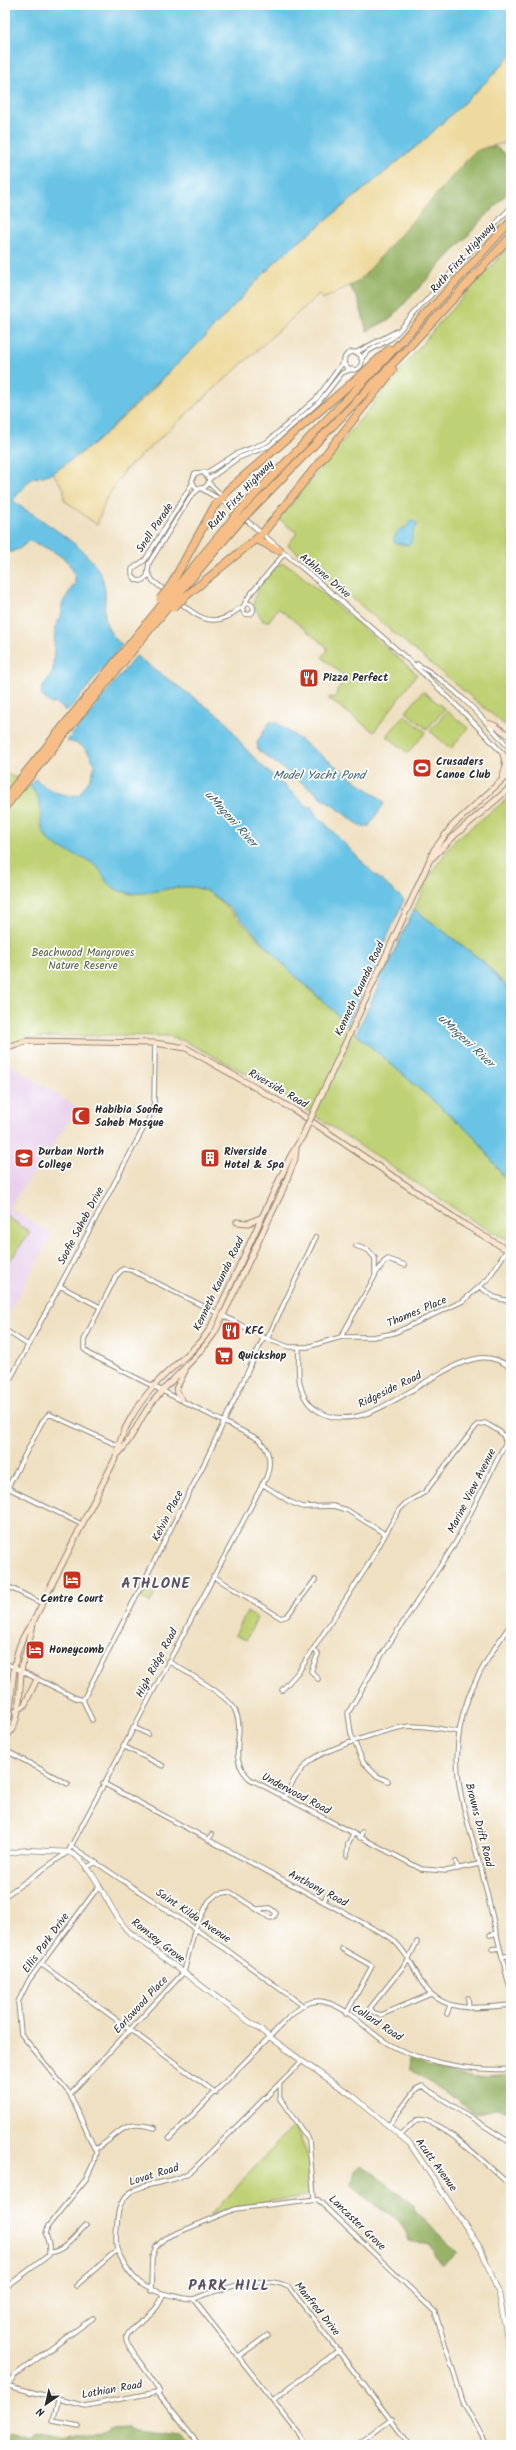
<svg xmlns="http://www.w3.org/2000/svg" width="516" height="2450" font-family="Kalam,sans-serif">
<rect width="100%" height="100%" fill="#fff"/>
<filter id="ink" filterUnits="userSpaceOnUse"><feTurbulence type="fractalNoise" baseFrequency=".025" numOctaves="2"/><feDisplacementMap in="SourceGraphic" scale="8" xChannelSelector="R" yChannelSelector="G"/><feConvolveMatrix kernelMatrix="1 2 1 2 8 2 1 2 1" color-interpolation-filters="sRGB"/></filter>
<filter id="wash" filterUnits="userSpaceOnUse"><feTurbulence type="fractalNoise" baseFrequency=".012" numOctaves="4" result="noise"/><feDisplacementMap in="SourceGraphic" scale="16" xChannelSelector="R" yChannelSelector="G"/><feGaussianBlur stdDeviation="0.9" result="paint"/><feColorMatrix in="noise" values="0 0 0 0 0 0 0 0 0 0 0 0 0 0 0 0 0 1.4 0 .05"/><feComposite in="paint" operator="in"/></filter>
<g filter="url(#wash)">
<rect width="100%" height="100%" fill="#efe0c1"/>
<path fill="#e9d1ed" d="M 5,1061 L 78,1108 L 9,1208 L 52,1234 L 5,1320 Z"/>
<path fill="#bfd174" stroke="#757e50" d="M 511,245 L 511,730 L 288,545 L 297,533 L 279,519 L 440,322 Z
M 280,564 L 284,564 L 291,567 L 417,674 L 374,732 L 328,698 L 336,697 L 337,690 L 346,678 L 322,657 L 327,651 L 327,647 L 278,608 L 269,621 L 263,621 C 260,616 255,609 254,604 C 253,591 270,571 280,564 Z
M 423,691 L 445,709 L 427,729 L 406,712 Z
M 447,711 L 468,728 L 451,749 L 430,731 Z
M 404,715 L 426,732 L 408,753 L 387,736 Z
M 5,774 C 19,777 38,788 41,803 C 44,816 40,828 48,840 L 93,863 L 129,894 C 153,894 181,881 205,890 C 210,892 215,897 220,901 L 315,995 L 336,1012 L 356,1034 L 475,1137 L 511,1187 L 511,1242 L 478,1224 L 275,1089 L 184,1041 L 169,1036 L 114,1035 L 27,1038 L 5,1045 Z
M 511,796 L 511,991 L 483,961 L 414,909 L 430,875 L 454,841 Z
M 5,1215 L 30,1232 L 5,1268 Z
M 146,1589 L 155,1594 L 150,1603 L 141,1598 Z
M 247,1612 L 257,1618 L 246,1640 L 235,1635 Z
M 294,2125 L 309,2158 L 312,2195 L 240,2206 L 210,2216 Z"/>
<path fill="#97b366" stroke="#616f48" d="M 482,147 L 496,147 L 511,159 L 511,189 L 390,319 L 367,331 L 358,300 L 349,285 L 359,281 L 473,153 Z
M 411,2057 L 440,2071 L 475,2078 L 511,2075 L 511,2112 L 496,2109 L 475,2113 L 410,2069 Z
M 361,2165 L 413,2203 L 415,2211 L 457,2252 L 442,2266 L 429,2244 L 409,2240 C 400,2212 385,2215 365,2198 C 360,2194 356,2189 352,2185 L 355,2171 Z
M 128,2428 L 135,2432 L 180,2437 L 188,2445 L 8,2445 L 5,2440 L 8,2433 L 31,2439 L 34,2434 L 46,2433 L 65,2437 L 70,2435 L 105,2433 L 109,2429 Z"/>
<path fill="#eeda9e" stroke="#8c8264" d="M 511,55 L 511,141 C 498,146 485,145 473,153 L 359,281 L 323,299 L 320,293 L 125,470 L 105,501 L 97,525 L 64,500 L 64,489 L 53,473 L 95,443 L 145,397 L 277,260 L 423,141 L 487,81 Z"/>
<path fill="#67c3e5" stroke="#497788" d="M 5,5 L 511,5 L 511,55 L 487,81 L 423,141 L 277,260 L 197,345 L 95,443 L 53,473 L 31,479 L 13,500 C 19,507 28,511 36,516 C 57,531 82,546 97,568 C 117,598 89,617 122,645 L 69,710 L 65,710 L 56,703 L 51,704 L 42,696 L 41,690 L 53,672 L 55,628 L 62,613 L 62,604 L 75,583 C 77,559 48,548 29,541 L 19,549 L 5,554 Z
M 412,520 L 418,524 L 413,533 L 411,543 L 408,545 L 395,543 L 393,540 L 398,531 L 406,527 Z
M 136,656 L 225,720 L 242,745 L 259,763 L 307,806 L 312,807 L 314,812 L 373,873 L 404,900 L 347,1026 C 329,1003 304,986 284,965 C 266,947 226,898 204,890 C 174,878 142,905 112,887 C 103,881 103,870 94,864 C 80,854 54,851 45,835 C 35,816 49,807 29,785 L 36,779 C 48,791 62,797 79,795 L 90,779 L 95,766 C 89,750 84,744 67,741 Z
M 270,722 L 275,722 L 287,730 L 382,800 L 384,804 L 369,826 L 362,827 L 258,750 L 257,742 Z
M 414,909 L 481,960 L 511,992 L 511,1187 L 475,1137 L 356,1034 Z"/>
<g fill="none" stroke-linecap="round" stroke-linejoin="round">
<path stroke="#67c3e5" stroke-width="8" d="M 364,962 L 389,985"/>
</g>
</g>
<g filter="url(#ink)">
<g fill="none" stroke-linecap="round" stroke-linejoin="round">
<defs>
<path id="pedestrian" d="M 280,2099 L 280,2083"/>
<path id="minor" d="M344 361a9 9 0 1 1 18 0a9 9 0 1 1-18 0Z
M 355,353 L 397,331
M 361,359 L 367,352 L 392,338 L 511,207
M 204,473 L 209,479 L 208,484 L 204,488 L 196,488 L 192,481 L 195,473 L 208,472 L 236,454 L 267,442 L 317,398 L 344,361
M 209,479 L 238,458 L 269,446 L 319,402 L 342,373 L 352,369
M 209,483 L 223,497
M 192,484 L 145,560 L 132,569 L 132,574 L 136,580 L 141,581 L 147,577 L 149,563 L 191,496 L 199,489
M 202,489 L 226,503 L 239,514
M 244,518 C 335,597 431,672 511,763
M 149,574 L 153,581 L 167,592
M 179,602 C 194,614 208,626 227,617 C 233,614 237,609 243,607
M242.5 609a5.5 5.5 0 1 1 11 0a5.5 5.5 0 1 1-11 0Z
M 244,605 L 249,596 L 284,554
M 417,664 C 454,685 483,718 511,750
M 375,1275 L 384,1262 L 388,1259 L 405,1265
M 60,1286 L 100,1307
M 480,1287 L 494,1297 L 511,1302
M 222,1315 L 267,1339 L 289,1347 L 307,1347 L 341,1337 L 373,1337 L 394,1333 L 463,1301 L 488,1279 L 507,1250
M 5,1330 L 28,1345
M 341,1337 L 375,1276 L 375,1258 L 368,1250 L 356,1246
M 267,1339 L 316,1237
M 299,1348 C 298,1371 296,1398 318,1411 C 367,1441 431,1364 480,1358 C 491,1357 502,1361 511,1368
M 5,1389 L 149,1118 L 154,1103 L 155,1043
M 262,1484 L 290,1502 L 303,1507 L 333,1506 L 347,1510 L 385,1534
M 8,1488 L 83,1525
M 5,1493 L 42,1422 L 49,1414 L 121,1447
M 213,1576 L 281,1618 L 287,1616 L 315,1580
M 5,1585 L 43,1604
M 511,1624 C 475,1674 450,1719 459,1783 C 463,1812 473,1840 481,1868 C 491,1909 500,1951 511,1992
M 314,1649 L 318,1654 L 311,1671 L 318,1679
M 168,1661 C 183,1670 229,1696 235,1710 C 247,1735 225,1756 250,1779 L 421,1869 L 446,1871 L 479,1864
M 5,1663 L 76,1698 L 83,1700
M 282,1690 L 299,1671 L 368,1565 L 399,1510 L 406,1503 L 425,1492 L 477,1425 L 485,1423 C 493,1428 507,1433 505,1444 L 456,1542 L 381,1656 L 348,1713 L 351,1734 L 363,1762 L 377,1776 L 388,1781
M 83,1700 L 206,1460 L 264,1337
M 83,1700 L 92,1720
M 133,1727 L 148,1734
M 123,1746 L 163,1766
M 5,1750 L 68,1784
M 103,1783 L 391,1938 C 405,1950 412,1965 421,1981 C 441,2015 478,2008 511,2005
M 284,1798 C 291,1785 298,1771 310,1761 C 326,1749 391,1727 411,1726 C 427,1726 443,1729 459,1732
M 360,1838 L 362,1832
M 208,1840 L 212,1834
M 71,1846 L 227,1950 L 302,2005
M 347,1856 L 348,1844 L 353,1834
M 456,1862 L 458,1869
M 86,1868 L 96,1862
M 5,1896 L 68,1852 L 266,1478 C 272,1464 270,1449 258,1439 L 91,1355 L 84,1349 L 84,1340 L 116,1276 L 123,1269 L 131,1270 L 217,1313
M 324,1902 L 326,1896
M 490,1935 L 497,1933
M 417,1942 L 407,1962 L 370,2008 L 374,2013 L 381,2015 L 431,1994
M 342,1949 L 372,1966 L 346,2014
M 492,1949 L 500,1948
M 502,1957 L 511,1955
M 41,1964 L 216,2093
M 468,1998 L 469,2008
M 447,2014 L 450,2005
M 302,2061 L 192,2171 C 159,2192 118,2174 117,2225 C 116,2233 115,2244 118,2252 C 132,2281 144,2291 175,2296 C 180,2297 187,2299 193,2299 C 198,2298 204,2294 210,2293 C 232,2286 268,2274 290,2288 L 410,2445
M 70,2094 L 184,1972 L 195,1928 L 209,1901 L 217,1894 L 230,1892 L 270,1918 L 274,1917 L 276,1913 L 270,1908 L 257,1909
M 280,2099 L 309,2140 L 314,2198
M 389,2125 L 416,2089 L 422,2086 L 511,2143
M 401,2135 L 416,2120 C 437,2114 494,2172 511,2186
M 169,2139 L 288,2018 C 299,2008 309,1998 325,2002 C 347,2007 366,2029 384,2041 C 414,2061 475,2072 511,2069
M 95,2149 C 122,2135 120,2118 155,2128
M 49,2252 C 63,2253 77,2234 86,2225
M 76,2286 L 117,2250
M 5,2288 L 49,2255 L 49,2246 L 46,2234 L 48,2226 L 86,2179 L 94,2162 L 96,2152 L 70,2094 L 21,2034 L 18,2002 L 29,1980 L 99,1886
M 151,2291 L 152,2257 L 156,2247 L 165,2238 L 235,2209 L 317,2199 L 435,2312 L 463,2402 L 487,2445
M 193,2299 L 300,2435 L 306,2445
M 239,2356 L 268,2335
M 5,2385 L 85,2406 L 157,2392 L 199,2445
M 8,2385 L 15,2375 L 93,2318
M 160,2393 C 153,2376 127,2350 126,2338 C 133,2320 157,2318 163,2294
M 273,2400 L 339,2350
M 58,2401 L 53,2421 L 79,2426
M 357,2445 L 392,2419"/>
<path id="tertiary" d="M 5,1854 L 26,1850 L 68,1852 C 94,1861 108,1911 128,1931 L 302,2061 L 353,2096 L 410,2144 L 481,2249 L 499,2294 L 511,2358"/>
<path id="secondary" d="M 487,723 L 494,725 L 511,737
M 502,779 L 506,766 L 503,754
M 432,858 L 456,834 L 511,787
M 423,875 L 434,850 L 452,826 L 511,772
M 5,1048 L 26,1041 L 155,1043 L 186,1048 L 296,1111 L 465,1225 L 511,1252
M 237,1222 L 249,1223 L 262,1217
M 181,1399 L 176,1389 L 185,1371
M 117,1455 C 120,1431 138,1404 154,1386 C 171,1366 195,1352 210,1329 L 290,1157 L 302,1137
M 16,1711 L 24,1706 L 37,1679
M 7,1736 C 23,1719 18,1688 22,1666 C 25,1652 31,1638 33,1623
M 5,1741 C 7,1735 7,1729 8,1722 C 15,1687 8,1653 33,1622 L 117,1455 C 132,1441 138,1420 151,1404 C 171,1378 197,1360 215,1332 L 281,1194 L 295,1159 L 296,1149"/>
<path id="motorway" d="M 244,506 L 387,357 L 511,221
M 251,510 L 408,348 L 511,236
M 256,540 C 265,541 271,550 280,550
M 171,585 L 214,507 L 229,489 L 361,375 L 389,349
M 176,588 L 236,515
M 180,592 L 241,520
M 186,596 L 262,534 L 393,370
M 5,798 L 164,602
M 5,807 L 168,607"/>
</defs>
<use href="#pedestrian" stroke="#8d8676" stroke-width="4.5"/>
<use href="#minor" stroke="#8d8676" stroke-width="5.5"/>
<use href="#tertiary" stroke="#8d8676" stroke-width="6"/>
<use href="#secondary" stroke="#8d8676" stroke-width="7"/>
<use href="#motorway" stroke="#8d8676" stroke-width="9"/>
<use href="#pedestrian" stroke="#fff" stroke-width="2.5"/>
<use href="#minor" stroke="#fff" stroke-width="3.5"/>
<use href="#tertiary" stroke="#fff" stroke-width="4.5"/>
<use href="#secondary" stroke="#fbe5cf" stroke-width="5"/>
<use href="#motorway" stroke="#f6be86" stroke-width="7"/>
<defs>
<path id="secondary-bridge" d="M 302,1137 L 423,875"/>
<path id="motorway-bridge" d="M 236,515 L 244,506
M 241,520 L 251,510
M 160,599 L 171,585
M 164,602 L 176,588
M 168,607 L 180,592
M 173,608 L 186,596"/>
</defs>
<use href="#secondary-bridge" stroke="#8d8676" stroke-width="7" stroke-linecap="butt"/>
<use href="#motorway-bridge" stroke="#8d8676" stroke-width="9" stroke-linecap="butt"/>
<use href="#secondary-bridge" stroke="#fbe5cf" stroke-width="5"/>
<use href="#motorway-bridge" stroke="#f6be86" stroke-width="7"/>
</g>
</g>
<defs>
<symbol id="restaurant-square" viewBox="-11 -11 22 22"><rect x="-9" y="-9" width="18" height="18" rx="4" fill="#c8321e" stroke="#fff"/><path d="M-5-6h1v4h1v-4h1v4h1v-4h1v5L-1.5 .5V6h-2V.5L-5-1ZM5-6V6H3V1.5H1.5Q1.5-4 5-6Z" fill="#fff"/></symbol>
<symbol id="stadium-square" viewBox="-11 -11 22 22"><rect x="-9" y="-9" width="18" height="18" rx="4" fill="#c8321e" stroke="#fff"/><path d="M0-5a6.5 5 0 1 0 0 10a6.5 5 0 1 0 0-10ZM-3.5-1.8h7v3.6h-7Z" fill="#fff"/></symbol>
<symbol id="mosque-square" viewBox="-11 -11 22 22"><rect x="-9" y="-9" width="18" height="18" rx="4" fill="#c8321e" stroke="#fff"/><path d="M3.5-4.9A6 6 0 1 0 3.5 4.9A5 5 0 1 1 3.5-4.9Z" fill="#fff"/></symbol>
<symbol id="school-square" viewBox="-11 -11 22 22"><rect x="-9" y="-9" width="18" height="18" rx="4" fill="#c8321e" stroke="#fff"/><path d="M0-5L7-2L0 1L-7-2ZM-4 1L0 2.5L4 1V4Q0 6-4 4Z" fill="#fff"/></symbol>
<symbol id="building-square" viewBox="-11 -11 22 22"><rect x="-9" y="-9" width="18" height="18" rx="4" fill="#c8321e" stroke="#fff"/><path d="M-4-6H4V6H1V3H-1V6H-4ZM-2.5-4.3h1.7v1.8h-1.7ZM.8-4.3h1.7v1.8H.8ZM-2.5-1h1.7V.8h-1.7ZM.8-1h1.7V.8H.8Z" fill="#fff"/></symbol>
<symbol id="supermarket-square" viewBox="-11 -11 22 22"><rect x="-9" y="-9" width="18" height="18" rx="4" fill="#c8321e" stroke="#fff"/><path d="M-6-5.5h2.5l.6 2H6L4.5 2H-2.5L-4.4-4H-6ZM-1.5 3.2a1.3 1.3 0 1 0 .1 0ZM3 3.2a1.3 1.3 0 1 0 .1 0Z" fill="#fff"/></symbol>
<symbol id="hotel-square" viewBox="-11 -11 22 22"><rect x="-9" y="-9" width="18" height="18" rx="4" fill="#c8321e" stroke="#fff"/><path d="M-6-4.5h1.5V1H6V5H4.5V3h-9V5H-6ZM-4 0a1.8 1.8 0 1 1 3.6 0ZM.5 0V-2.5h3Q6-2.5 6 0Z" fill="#fff"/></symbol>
</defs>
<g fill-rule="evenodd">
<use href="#restaurant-square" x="298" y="667" width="22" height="22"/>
<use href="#stadium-square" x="411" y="757" width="22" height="22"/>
<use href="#mosque-square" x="70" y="1105" width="22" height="22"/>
<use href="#school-square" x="13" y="1147" width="22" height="22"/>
<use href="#building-square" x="199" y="1147" width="22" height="22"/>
<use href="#restaurant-square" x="220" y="1320" width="22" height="22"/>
<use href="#supermarket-square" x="213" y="1345" width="22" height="22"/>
<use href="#hotel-square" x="61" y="1569" width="22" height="22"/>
<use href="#hotel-square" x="24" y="1639" width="22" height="22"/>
</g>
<g text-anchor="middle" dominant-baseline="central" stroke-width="3.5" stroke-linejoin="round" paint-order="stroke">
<g font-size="11" fill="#2b2b2b" stroke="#fff">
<text transform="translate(463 258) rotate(-48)">Ruth First Highway</text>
<text transform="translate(241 495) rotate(-47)">Ruth First Highway</text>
<text transform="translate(155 528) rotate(-56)">Snell Parade</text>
<text transform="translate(325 576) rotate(40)">Athlone Drive</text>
<text transform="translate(360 989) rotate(-65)">Kenneth Kaunda Road</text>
<text transform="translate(278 1089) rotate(30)">Riverside Road</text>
<text transform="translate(81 1226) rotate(-62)">Soofie Saheb Drive</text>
<text transform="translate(219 1284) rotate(-64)">Kenneth Kaunda Road</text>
<text transform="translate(417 1312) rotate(-23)">Thames Place</text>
<text transform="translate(390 1390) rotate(-26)">Ridgeside Road</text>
<text transform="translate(472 1491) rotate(-63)">Marine View Avenue</text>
<text transform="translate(168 1516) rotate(-63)">Kelvin Place</text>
<text transform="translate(157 1663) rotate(-62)">High Ridge Road</text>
<text transform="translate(296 1794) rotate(28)">Underwood Road</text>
<text transform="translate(479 1825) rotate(76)">Browns Drift Road</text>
<text transform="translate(318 1889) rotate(28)">Anthony Road</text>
<text transform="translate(193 1916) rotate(34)">Saint Kilda Avenue</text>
<text transform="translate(158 1941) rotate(38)">Romsey Grove</text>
<text transform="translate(46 1943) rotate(-54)">Ellis Park Drive</text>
<text transform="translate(141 2005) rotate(-47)">Earlswood Place</text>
<text transform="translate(377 2023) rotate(33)">Collard Road</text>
<text transform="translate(436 2165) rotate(54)">Acutt Avenue</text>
<text transform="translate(154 2175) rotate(-17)">Lovat Road</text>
<text transform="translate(357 2223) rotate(44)">Lancaster Grove</text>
<text transform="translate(317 2309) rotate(51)">Manfred Drive</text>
<text transform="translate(112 2390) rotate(-10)">Lothian Road</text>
</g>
<g font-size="11" font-weight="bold" fill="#2b2b2b" stroke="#fff" text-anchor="start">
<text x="323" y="678">Pizza Perfect</text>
<text x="436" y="762">Crusaders<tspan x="436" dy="13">Canoe Club</tspan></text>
<text x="95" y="1110">Habibia Soofie<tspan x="95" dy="13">Saheb Mosque</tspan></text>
<text x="38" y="1152">Durban North<tspan x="38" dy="13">College</tspan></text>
<text x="224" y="1152">Riverside<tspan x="224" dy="13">Hotel &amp; Spa</tspan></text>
<text x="245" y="1331">KFC</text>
<text x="238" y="1356">Quickshop</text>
<text x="72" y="1599" text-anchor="middle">Centre Court</text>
<text x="49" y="1650">Honeycomb</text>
</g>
<g font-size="11" fill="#575d41" stroke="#fff">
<text x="83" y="953">Beachwood Mangroves<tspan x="83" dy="13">Nature Reserve</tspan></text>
</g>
<g font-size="12" font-style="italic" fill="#40606c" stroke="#fff">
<text x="319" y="775">Model Yacht Pond</text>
<text transform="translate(231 819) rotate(48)">uMngeni River</text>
<text transform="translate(466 1041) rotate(43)">uMngeni River</text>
</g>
<g font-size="15" font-weight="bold" letter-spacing="1" fill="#5d5161" stroke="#fff">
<text x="156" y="1584">ATHLONE</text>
<text x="229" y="2286">PARK HILL</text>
</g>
</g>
<rect width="516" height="2450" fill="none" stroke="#fff" stroke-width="20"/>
<g transform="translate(46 2404) rotate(214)" stroke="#ffffff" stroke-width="3" paint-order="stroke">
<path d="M0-3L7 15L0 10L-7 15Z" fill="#2b2b2b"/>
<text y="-6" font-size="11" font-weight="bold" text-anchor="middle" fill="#2b2b2b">N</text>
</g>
</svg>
